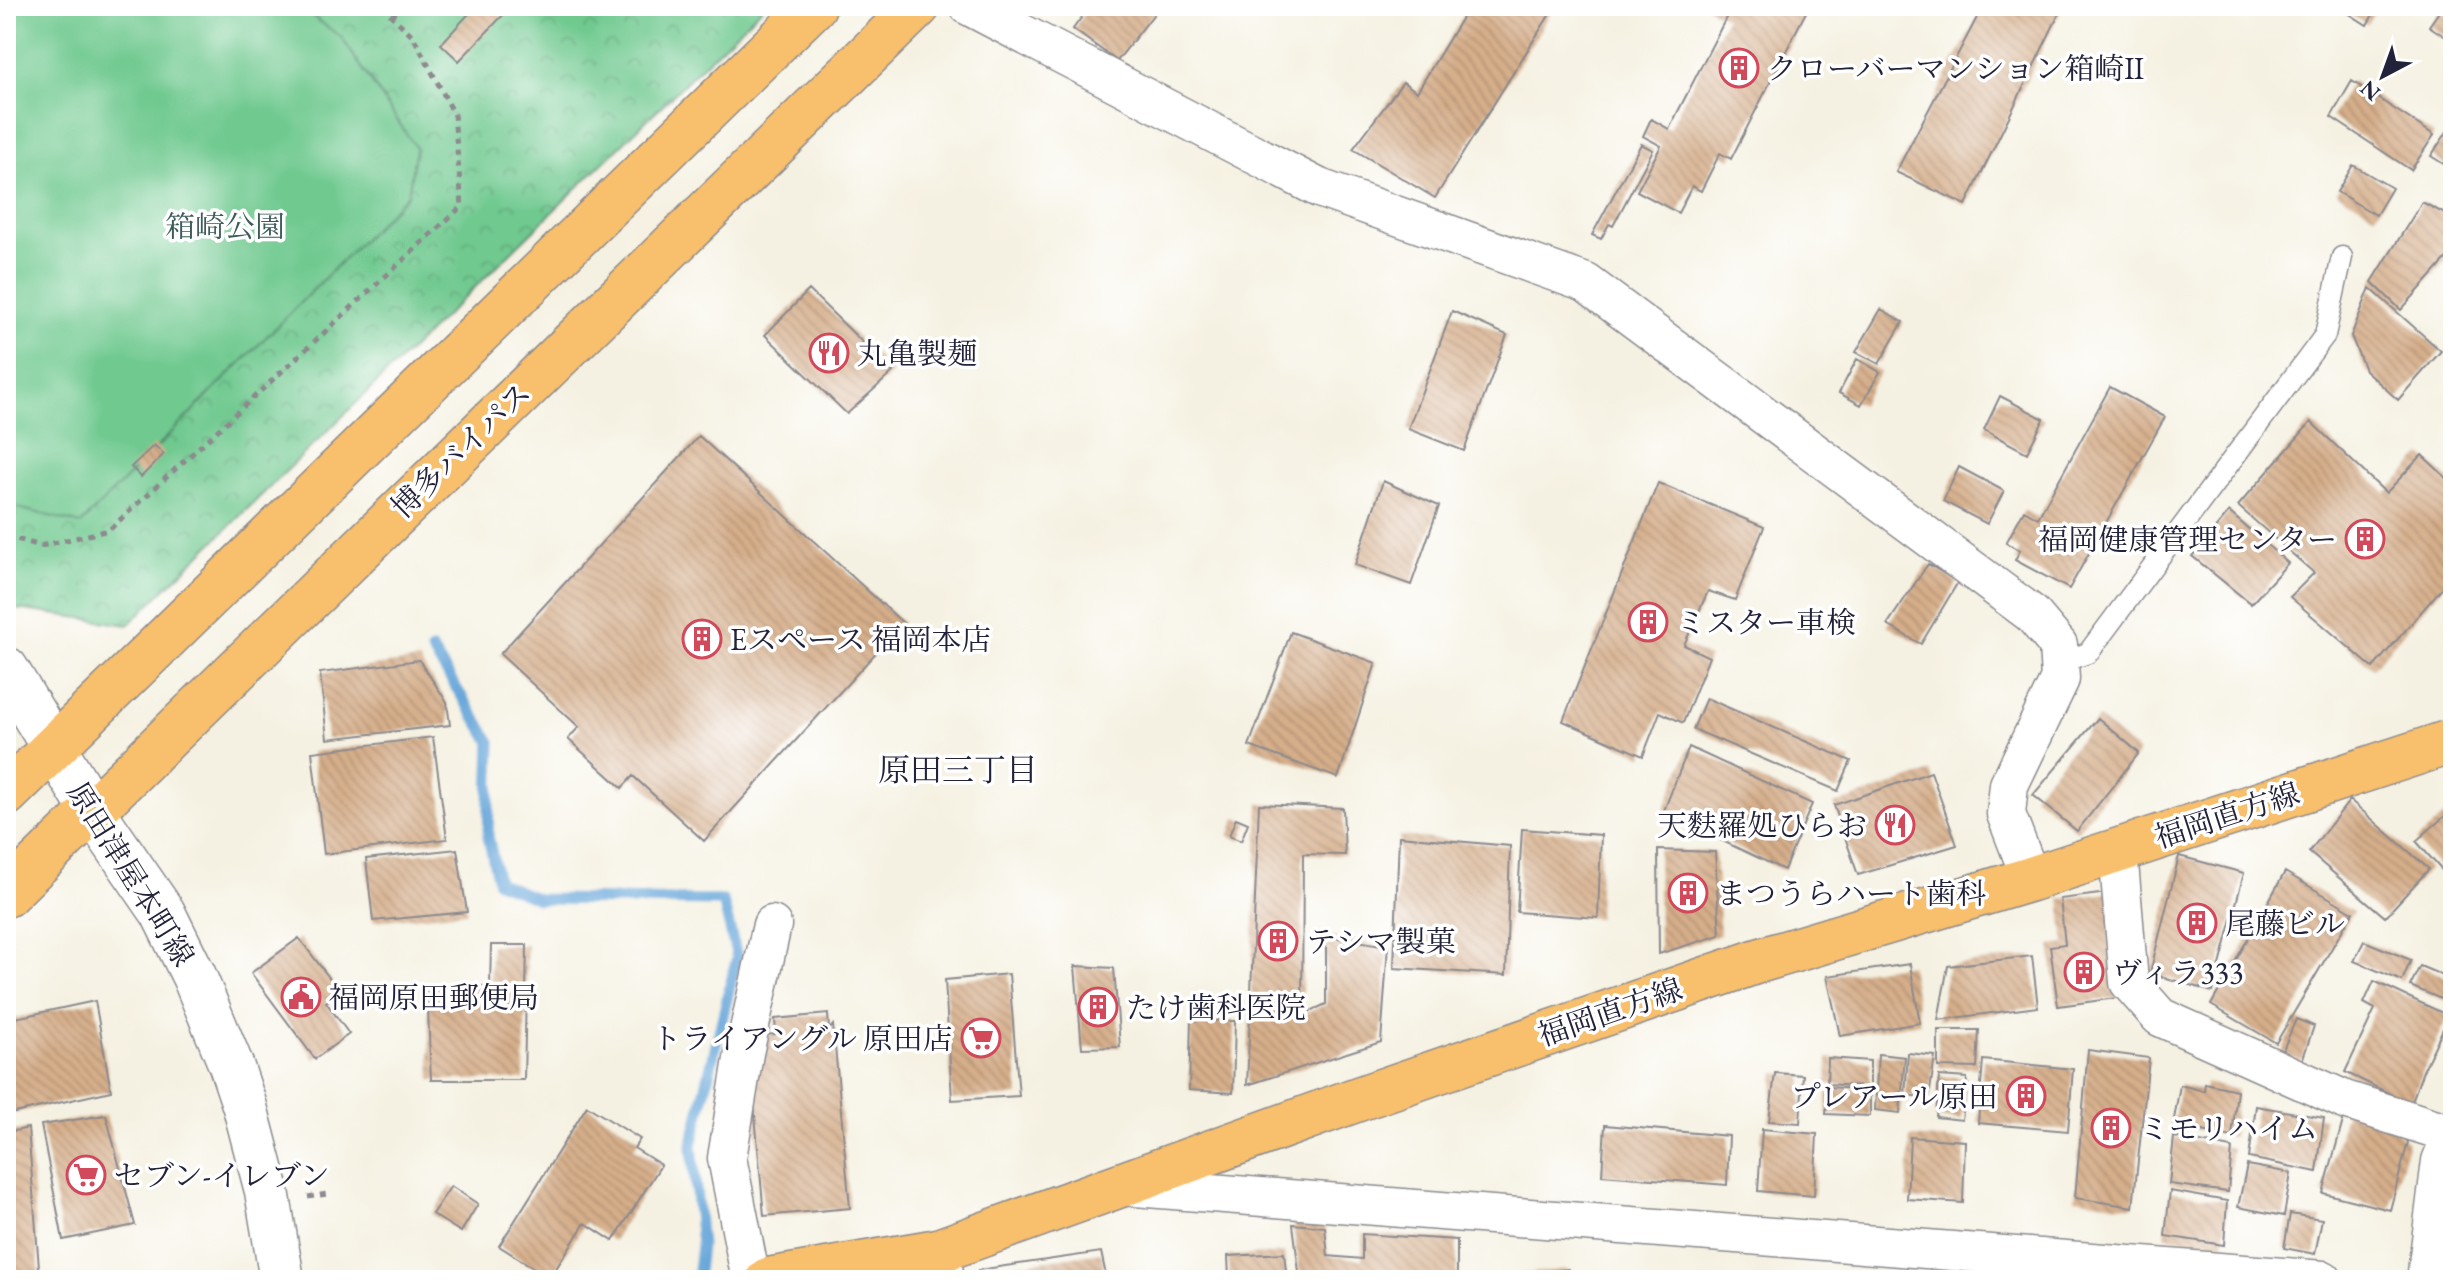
<svg xmlns="http://www.w3.org/2000/svg" width="2459" height="1286" font-family="'EB Garamond','Noto Serif JP',serif">
<defs>
<pattern id="park-crowns" width="20" height="18" patternUnits="userSpaceOnUse" patternTransform="scale(2)"><rect width="20" height="18" fill="#70c98f"/><path d="M2 6a3 3 0 1 1 6 0M12 15a3 3 0 1 1 6 0" fill="none" stroke="#61ac7c"/></pattern>
<pattern id="building-back-hatch" width="6" height="6" patternUnits="userSpaceOnUse" patternTransform="scale(2)"><rect width="6" height="6" fill="#d5ae8a"/><path d="M-1 5l2 2M0 0l6 6M5-1l2 2" fill="none" stroke="#b79578"/></pattern>
</defs>
<rect width="100%" height="100%" fill="#fff"/>
<filter id="ink" filterUnits="userSpaceOnUse"><feTurbulence type="fractalNoise" baseFrequency=".0125" numOctaves="2"/><feDisplacementMap in="SourceGraphic" scale="16" xChannelSelector="R" yChannelSelector="G"/><feConvolveMatrix kernelMatrix="1 2 1 2 8 2 1 2 1" color-interpolation-filters="sRGB"/></filter>
<filter id="wash" filterUnits="userSpaceOnUse"><feTurbulence type="fractalNoise" baseFrequency=".006" numOctaves="4" result="noise"/><feDisplacementMap in="SourceGraphic" scale="32" xChannelSelector="R" yChannelSelector="G"/><feGaussianBlur stdDeviation="1.8" result="paint"/><feColorMatrix in="noise" values="0 0 0 0 0 0 0 0 0 0 0 0 0 0 0 0 0 1.4 0 .05"/><feComposite in="paint" operator="in"/></filter>
<g filter="url(#wash)">
<rect width="100%" height="100%" fill="#f5f1e2"/>
<path fill="url(#park-crowns)" stroke="#497665" stroke-width="2" d="M 6,6 L 764,6 L 128,625 L 11,608 L 6,601 Z"/>
<path fill="#70c98f" stroke="#497665" stroke-width="2" d="M 6,6 L 298,6 L 341,37 L 416,148 L 408,194 L 81,524 L 6,505 Z"/>
<g fill="none" stroke-linecap="round" stroke-linejoin="round">
<path stroke="#66a6d9" stroke-width="11" d="M 432,650 L 491,742 L 488,836 L 498,882 L 538,899 L 723,901 L 737,957 L 692,1145 L 701,1246 L 697,1280"/>
</g>
<g id="blocks">
<path fill="url(#building-back-hatch)" d="M 476,6 L 501,6 L 507,11 L 459,61 L 441,44 Z
M 1090,6 L 1160,6 L 1117,61 L 1073,29 Z
M 1469,6 L 1555,6 L 1435,198 L 1353,149 L 1403,82 L 1417,92 Z
M 1705,6 L 1809,6 L 1731,159 L 1720,153 L 1701,191 L 1692,186 L 1678,213 L 1637,191 L 1661,146 L 1643,136 L 1651,119 L 1669,129 L 1726,18 Z
M 1983,6 L 2063,6 L 1966,205 L 1896,172 Z
M 2337,6 L 2378,6 L 2367,25 Z
M 2443,6 L 2453,6 L 2453,42 L 2429,26 Z
M 2352,81 L 2434,135 L 2411,170 L 2331,117 Z
M 2453,123 L 2453,170 L 2431,156 Z
M 1641,144 L 1653,150 L 1613,226 L 1609,224 L 1601,239 L 1592,235 Z
M 2353,165 L 2392,188 L 2376,215 L 2337,192 Z
M 2422,202 L 2453,218 L 2453,252 L 2401,310 L 2372,282 Z
M 2370,288 L 2441,351 L 2398,400 L 2365,370 L 2351,336 Z
M 809,290 L 893,372 L 847,414 L 765,335 Z
M 1881,309 L 1903,322 L 1879,364 L 1856,352 Z
M 1452,311 L 1507,335 L 1464,451 L 1408,429 Z
M 1857,359 L 1880,372 L 1861,405 L 1839,393 Z
M 2110,387 L 2165,417 L 2069,589 L 2015,560 L 2020,550 L 2006,543 L 2024,510 L 2038,518 Z
M 2000,396 L 2044,419 L 2027,453 L 1984,430 Z
M 2311,422 L 2386,493 L 2422,455 L 2453,484 L 2453,575 L 2373,668 L 2290,597 L 2314,573 L 2238,506 Z
M 699,436 L 903,623 L 704,841 L 633,776 L 622,788 L 568,739 L 579,727 L 500,654 Z
M 154,445 L 164,454 L 141,477 L 131,467 Z
M 1959,467 L 2004,491 L 1987,524 L 1943,501 Z
M 1383,481 L 1439,506 L 1411,585 L 1355,565 Z
M 1658,483 L 1764,527 L 1735,600 L 1708,591 L 1684,645 L 1709,657 L 1683,723 L 1660,712 L 1643,756 L 1563,721 Z
M 2229,512 L 2288,563 L 2251,604 L 2192,556 Z
M 1928,564 L 1958,582 L 1921,644 L 1887,625 Z
M 1291,632 L 1376,663 L 1338,778 L 1249,746 Z
M 419,660 L 447,702 L 450,725 L 327,739 L 320,673 Z
M 1706,698 L 1851,761 L 1838,791 L 1693,729 Z
M 2098,718 L 2139,753 L 2077,831 L 2033,795 Z
M 433,737 L 447,839 L 324,854 L 312,752 Z
M 1689,747 L 1812,804 L 1784,870 L 1663,813 Z
M 1931,772 L 1957,845 L 1858,875 L 1834,805 Z
M 2350,800 L 2429,869 L 2385,917 L 2309,852 Z
M 1259,804 L 1343,808 L 1345,855 L 1303,854 L 1302,1015 L 1326,1004 L 1326,936 L 1388,946 L 1381,1042 L 1247,1085 Z
M 2453,809 L 2453,883 L 2416,841 Z
M 1236,818 L 1248,823 L 1241,841 L 1229,836 Z
M 1522,829 L 1601,835 L 1598,918 L 1517,912 Z
M 1399,836 L 1510,846 L 1506,975 L 1394,968 Z
M 457,849 L 467,912 L 373,921 L 366,859 Z
M 1658,850 L 1715,852 L 1720,935 L 1659,954 Z
M 2179,856 L 2244,873 L 2213,992 L 2150,973 Z
M 2285,872 L 2353,912 L 2276,1043 L 2211,1005 Z
M 2116,892 L 2109,942 L 2117,998 L 2058,1006 L 2050,946 L 2065,944 L 2060,899 Z
M 299,938 L 340,992 L 326,1002 L 349,1034 L 315,1059 L 251,973 Z
M 2364,941 L 2411,960 L 2402,981 L 2354,961 Z
M 491,945 L 527,945 L 524,1080 L 431,1080 L 427,986 L 490,986 Z
M 2032,956 L 2038,1007 L 1938,1020 L 1948,966 Z
M 1910,964 L 1920,1023 L 1840,1036 L 1827,976 Z
M 1075,966 L 1114,968 L 1120,1047 L 1082,1048 Z
M 2420,966 L 2453,980 L 2453,1004 L 2410,986 Z
M 1009,974 L 1019,1096 L 952,1100 L 945,980 Z
M 2374,981 L 2449,1016 L 2423,1071 L 2411,1104 L 2345,1072 L 2375,1009 L 2364,1003 Z
M 95,1001 L 111,1091 L 6,1115 L 6,1020 Z
M 828,1014 L 829,1030 L 833,1025 L 850,1208 L 764,1216 L 748,1036 L 776,1034 L 775,1019 Z
M 2296,1019 L 2314,1026 L 2302,1061 L 2282,1052 Z
M 1191,1020 L 1235,1021 L 1233,1093 L 1189,1090 Z
M 1938,1030 L 1979,1030 L 1977,1068 L 1938,1067 Z
M 2088,1050 L 2149,1058 L 2133,1207 L 2075,1198 Z
M 1908,1053 L 1935,1056 L 1929,1098 L 1905,1095 Z
M 1878,1054 L 1905,1057 L 1900,1113 L 1875,1110 Z
M 1828,1058 L 1870,1061 L 1870,1087 L 1827,1084 Z
M 1983,1060 L 2073,1069 L 2068,1131 L 1978,1123 Z
M 1775,1073 L 1803,1075 L 1800,1123 L 1769,1121 Z
M 1939,1076 L 1967,1078 L 1962,1120 L 1936,1117 Z
M 2205,1083 L 2237,1090 L 2232,1137 L 2173,1125 L 2180,1085 L 2204,1091 Z
M 1828,1087 L 1870,1090 L 1870,1116 L 1826,1114 Z
M 587,1106 L 640,1139 L 634,1148 L 661,1165 L 613,1241 L 585,1223 L 550,1278 L 499,1246 Z
M 2256,1106 L 2324,1118 L 2317,1172 L 2249,1158 Z
M 2346,1110 L 2390,1123 L 2408,1142 L 2390,1210 L 2323,1193 Z
M 106,1115 L 135,1225 L 63,1240 L 41,1125 Z
M 1605,1125 L 1729,1136 L 1727,1185 L 1602,1175 Z
M 28,1128 L 40,1280 L 6,1280 L 6,1133 Z
M 1762,1129 L 1817,1134 L 1814,1196 L 1758,1191 Z
M 1910,1137 L 1965,1141 L 1963,1203 L 1907,1199 Z
M 2174,1137 L 2232,1148 L 2228,1192 L 2169,1184 Z
M 2247,1165 L 2291,1173 L 2284,1216 L 2238,1207 Z
M 451,1186 L 478,1204 L 461,1232 L 432,1214 Z
M 2170,1191 L 2227,1201 L 2224,1245 L 2165,1236 Z
M 2290,1214 L 2322,1219 L 2315,1254 L 2284,1248 Z
M 1293,1224 L 1325,1227 L 1328,1256 L 1362,1259 L 1362,1234 L 1457,1240 L 1457,1280 L 1300,1280 Z
M 1101,1252 L 1107,1280 L 980,1280 L 978,1270 Z
M 1284,1253 L 1287,1280 L 1229,1280 L 1228,1256 Z
M 1568,1269 L 1569,1280 L 1495,1280 L 1494,1277 Z
M 1873,1273 L 1874,1280 L 1828,1280 L 1827,1275 Z"/>
</g>
</g>
<g filter="url(#ink)">
<use href="#blocks" fill-opacity="0" stroke="#8c8a8e" stroke-width="2"/>
<g fill="none" stroke-linecap="round" stroke-linejoin="round">
<defs>
<path id="service" d="M 2059,663 L 2088,653 L 2325,335 L 2342,257"/>
<path id="minor" d="M 969,6 L 1319,188 L 1586,283 L 2032,614 L 2058,645 L 2060,679 L 2009,785 L 2006,814 L 2031,879
M 2118,851 L 2129,982 L 2160,1017 L 2345,1100 L 2452,1134
M 1122,1186 L 2323,1280
M 938,1251 L 946,1280
M 751,1280 L 727,1158 L 744,1053 L 772,925
M 2426,1280 L 2441,1161 L 2453,1131"/>
<path id="tertiary" d="M 6,669 L 92,810 L 163,913 L 194,976 L 231,1065 L 245,1107 L 267,1191 L 282,1280"/>
<path id="primary" d="M 768,1280 L 938,1251 L 1361,1098 L 1758,961 L 2031,879 L 2453,741"/>
<path id="trunk" d="M 6,794 L 814,6
M 6,895 L 918,6"/>
</defs>
<use href="#service" stroke="#8c8a8e" stroke-width="23"/>
<use href="#minor" stroke="#8c8a8e" stroke-width="41"/>
<use href="#tertiary" stroke="#8c8a8e" stroke-width="47"/>
<use href="#primary" stroke="#8c8a8e" stroke-width="47"/>
<use href="#trunk" stroke="#8c8a8e" stroke-width="47"/>
<path stroke="#8c8a8e" stroke-width="5" stroke-dasharray="6 6" stroke-linecap="butt" d="M 392,16 L 401,6
M 6,536 L 41,546 L 109,530 L 462,206 L 454,114 L 413,36 L 381,6
M 308,1197 L 327,1194"/>
<use href="#service" stroke="#fff" stroke-width="20"/>
<use href="#minor" stroke="#fff" stroke-width="38"/>
<use href="#tertiary" stroke="#fff" stroke-width="44"/>
<use href="#primary" stroke="#f8bf6c" stroke-width="44"/>
<use href="#trunk" stroke="#f8bf6c" stroke-width="44"/>
</g>
</g>
<defs>
<symbol id="building-ring" viewBox="-11 -11 22 22"><circle r="9.5" fill="#fff" stroke="#d1495b" stroke-width="1.5"/><path d="M-4-6H4V6H1V3H-1V6H-4ZM-2.5-4.3h1.7v1.8h-1.7ZM.8-4.3h1.7v1.8H.8ZM-2.5-1h1.7V.8h-1.7ZM.8-1h1.7V.8H.8Z" fill="#d1495b"/></symbol>
<symbol id="restaurant-ring" viewBox="-11 -11 22 22"><circle r="9.5" fill="#fff" stroke="#d1495b" stroke-width="1.5"/><path d="M-5-6h1v4h1v-4h1v4h1v-4h1v5L-1.5 .5V6h-2V.5L-5-1ZM5-6V6H3V1.5H1.5Q1.5-4 5-6Z" fill="#d1495b"/></symbol>
<symbol id="civic-ring" viewBox="-11 -11 22 22"><circle r="9.5" fill="#fff" stroke="#d1495b" stroke-width="1.5"/><path d="M-.6-6.5H3V-4.5H.6V-3L4-1V1h2V6H-6V1h2V-1L-.6-3ZM-1.2 2.5V6h2.4V2.5Z" fill="#d1495b"/></symbol>
<symbol id="supermarket-ring" viewBox="-11 -11 22 22"><circle r="9.5" fill="#fff" stroke="#d1495b" stroke-width="1.5"/><path d="M-6-5.5h2.5l.6 2H6L4.5 2H-2.5L-4.4-4H-6ZM-1.5 3.2a1.3 1.3 0 1 0 .1 0ZM3 3.2a1.3 1.3 0 1 0 .1 0Z" fill="#d1495b"/></symbol>
</defs>
<g fill-rule="evenodd">
<use href="#building-ring" x="1717" y="46" width="44" height="44"/>
<use href="#restaurant-ring" x="807" y="331" width="44" height="44"/>
<use href="#building-ring" x="2343" y="517" width="44" height="44"/>
<use href="#building-ring" x="1626" y="600" width="44" height="44"/>
<use href="#building-ring" x="680" y="617" width="44" height="44"/>
<use href="#restaurant-ring" x="1873" y="803" width="44" height="44"/>
<use href="#building-ring" x="1666" y="871" width="44" height="44"/>
<use href="#building-ring" x="2175" y="901" width="44" height="44"/>
<use href="#building-ring" x="1256" y="919" width="44" height="44"/>
<use href="#building-ring" x="2062" y="950" width="44" height="44"/>
<use href="#civic-ring" x="279" y="975" width="44" height="44"/>
<use href="#building-ring" x="1076" y="985" width="44" height="44"/>
<use href="#supermarket-ring" x="959" y="1016" width="44" height="44"/>
<use href="#building-ring" x="2004" y="1074" width="44" height="44"/>
<use href="#building-ring" x="2089" y="1106" width="44" height="44"/>
<use href="#supermarket-ring" x="64" y="1153" width="44" height="44"/>
</g>
<g text-anchor="middle" dominant-baseline="central" stroke-width="7" stroke-linejoin="round" paint-order="stroke">
<g font-size="30" fill="#22223b" stroke="#fff" text-anchor="start">
<text x="1767" y="68">クローバーマンション箱崎Ⅱ</text>
<text x="857" y="353">丸亀製麺</text>
<text x="2337" y="539" text-anchor="end">福岡健康管理センター</text>
<text x="1676" y="622">ミスター車検</text>
<text x="730" y="639">Eスペース 福岡本店</text>
<text x="1867" y="825" text-anchor="end">天麩羅処ひらお</text>
<text x="1716" y="893">まつうらハート歯科</text>
<text x="2225" y="923">尾藤ビル</text>
<text x="1306" y="941">テシマ製菓</text>
<text x="2112" y="972">ヴィラ333</text>
<text x="329" y="997">福岡原田郵便局</text>
<text x="1126" y="1007">たけ歯科医院</text>
<text x="953" y="1038" text-anchor="end">トライアングル 原田店</text>
<text x="1998" y="1096" text-anchor="end">プレアール原田</text>
<text x="2139" y="1128">ミモリハイム</text>
<text x="114" y="1175">セブン-イレブン</text>
</g>
<g font-size="30" fill="#3d5c58" stroke="#fff">
<text x="225" y="226">箱崎公園</text>
</g>
<g font-size="30" fill="#22223b" stroke="#fff">
<text transform="translate(461 450) rotate(-44)">博多バイパス</text>
<text transform="translate(2227 815) rotate(-18)">福岡直方線</text>
<text transform="translate(131 874) rotate(58)">原田津屋本町線</text>
<text transform="translate(1610 1012) rotate(-19)">福岡直方線</text>
</g>
<g font-size="32" fill="#22223b" stroke="#fff">
<text x="958" y="770">原田三丁目</text>
</g>
</g>
<rect width="2459" height="1286" fill="none" stroke="#fff" stroke-width="32"/>
<g transform="translate(2383 76) rotate(221)" stroke="#ffffff" stroke-width="6" paint-order="stroke">
<path d="M0-6L14 30L0 20L-14 30Z" fill="#22223b"/>
<text y="-12" font-size="22" font-weight="bold" text-anchor="middle" fill="#22223b">N</text>
</g>
</svg>
